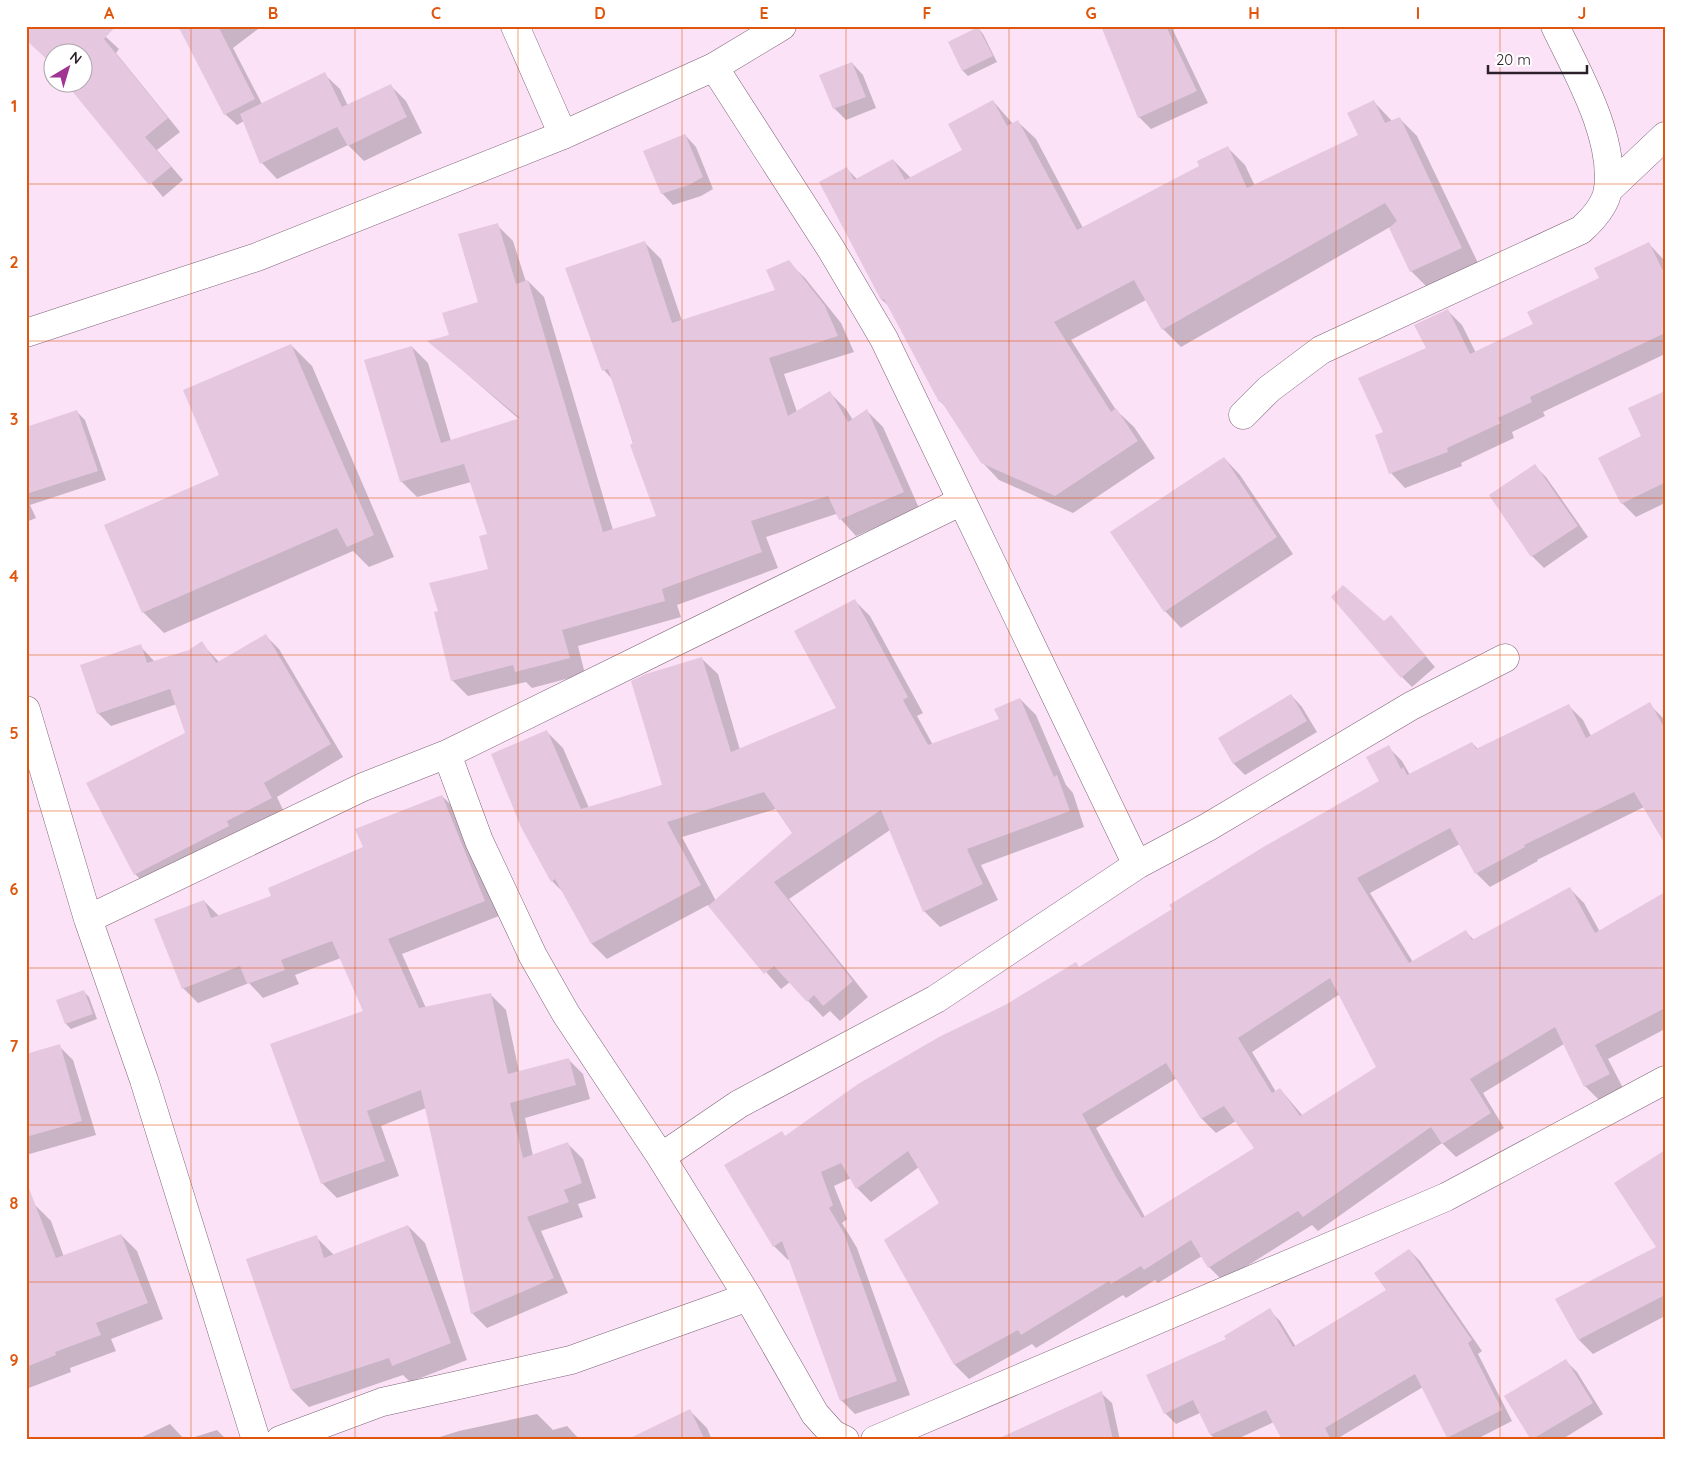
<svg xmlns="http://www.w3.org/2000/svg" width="1691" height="1466" font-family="Quicksand,sans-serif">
<rect width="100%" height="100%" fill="#fbe2f6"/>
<path fill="#0003" fill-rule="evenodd" d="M 180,26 L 262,26 L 233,48 L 262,104 L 324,74 L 340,89 L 348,106 L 391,86 L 406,101 L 422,133 L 364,161 L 348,145 L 277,179 L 262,163 L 244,121 L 237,125 L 225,114 Z
M 1102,26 L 1171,26 L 1208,103 L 1151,129 L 1139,117 Z
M 978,28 L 983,34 L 997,62 L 968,76 L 963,71 L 949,42 Z
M 106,37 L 119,49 L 116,53 L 180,132 L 157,150 L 183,180 L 163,197 L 70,86 L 82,82 L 82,52 L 52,52 L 52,63 L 26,39 Z
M 852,63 L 863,75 L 876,108 L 846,120 L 834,108 Z
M 993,101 L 1013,124 L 1018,122 L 1036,139 L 1083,228 L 1201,166 L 1228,148 L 1245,165 L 1255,186 L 1359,135 L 1374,102 L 1392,121 L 1399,118 L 1417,136 L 1479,265 L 1429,289 L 1411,271 L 1390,227 L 1181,347 L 1163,329 L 1146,300 L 1071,340 L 1116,410 L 1134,427 L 1155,458 L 1073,513 L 999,480 L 982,462 L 950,412 L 940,401 L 889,306 L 882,300 L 847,169 L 857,179 L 893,160 L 911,178 L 963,151 Z
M 685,135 L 696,147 L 713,189 L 701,196 L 673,205 L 662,193 Z
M 497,225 L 513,241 L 526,282 L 528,281 L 544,297 L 613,530 L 657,517 L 612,379 L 604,370 L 645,243 L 661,259 L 682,321 L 777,290 L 788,262 L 805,278 L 841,323 L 854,352 L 784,374 L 797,412 L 830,393 L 846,409 L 853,420 L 867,411 L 883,427 L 919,508 L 856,536 L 836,514 L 766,537 L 778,568 L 677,605 L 681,617 L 578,646 L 585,674 L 532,688 L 526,682 L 468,696 L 452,680 L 439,612 L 489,570 L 488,535 L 471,482 L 417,497 L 401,481 L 412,347 L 428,363 L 451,441 L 520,420 L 430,342 L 450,336 L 480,303 Z
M 1649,244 L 1665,261 L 1665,354 L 1543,412 L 1545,416 L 1512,432 L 1514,438 L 1461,463 L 1462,466 L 1405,488 L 1391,473 L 1385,433 L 1448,311 L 1462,325 L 1476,353 L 1535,324 Z
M 291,345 L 312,366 L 394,557 L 369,567 L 353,551 L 164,633 L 143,612 L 221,476 Z
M 1665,392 L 1665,503 L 1636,517 L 1622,503 L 1643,437 Z
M 77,412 L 85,420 L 106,480 L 30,505 L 36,518 L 26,522 L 26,448 Z
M 1224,458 L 1240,475 L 1293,554 L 1181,628 L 1165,611 Z
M 1535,466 L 1546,477 L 1588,537 L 1544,568 L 1532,556 L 1491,496 Z
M 855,601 L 870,616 L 923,713 L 917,716 L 933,745 L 1000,720 L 1020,699 L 1036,715 L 1066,785 L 1073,793 L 1084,827 L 981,865 L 998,900 L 940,927 L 924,911 L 890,830 L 789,899 L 868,997 L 840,1021 L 830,1011 L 823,1017 L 790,982 L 781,989 L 708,905 L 607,959 L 592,944 L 565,894 L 552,881 L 547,732 L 563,748 L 589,808 L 663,785 L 702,659 L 718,674 L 740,750 L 837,708 ZM 776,809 L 793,834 L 716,901 L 682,837 Z
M 1391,616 L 1435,667 L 1412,687 L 1402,677 L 1384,623 Z
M 266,636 L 279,649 L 343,757 L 277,797 L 284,812 L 148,887 L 135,874 L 187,734 L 177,704 L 111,726 L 98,713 L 140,646 L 155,662 L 190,651 L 201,643 L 219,662 Z
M 1291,695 L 1302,707 L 1317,732 L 1245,775 L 1234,764 L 1219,738 Z
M 1649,704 L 1665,720 L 1665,841 L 1644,807 L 1537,860 L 1538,861 L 1490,887 L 1476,873 L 1460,844 L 1370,893 L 1413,962 L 1466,932 L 1474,940 L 1570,889 L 1584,903 L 1600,932 L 1665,893 L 1665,1029 L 1608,1059 L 1623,1088 L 1599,1100 L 1585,1086 L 1564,1044 L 1483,1093 L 1504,1128 L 1456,1157 L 1442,1143 L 1318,1231 L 1312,1225 L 1223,1281 L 1209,1267 L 1202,1256 L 1158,1283 L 1155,1280 L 1126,1298 L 1123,1295 L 1036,1348 L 1032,1344 L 969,1379 L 955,1365 L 886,1240 L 941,1204 L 919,1167 L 871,1202 L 857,1188 L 851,1178 L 834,1186 L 847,1219 L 842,1223 L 857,1248 L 910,1395 L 855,1414 L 841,1400 L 790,1258 L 788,1260 L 774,1246 L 782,1133 L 786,1137 L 1079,968 L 1380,781 L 1388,747 L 1402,761 L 1410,775 L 1472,743 L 1478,749 L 1569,706 L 1583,720 L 1591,736 ZM 1340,994 L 1377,1068 L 1303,1116 L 1280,1089 L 1276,1092 L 1252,1052 ZM 1177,1078 L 1202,1119 L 1216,1133 L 1236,1121 L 1256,1149 L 1145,1217 L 1096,1128 Z
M 442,796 L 457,811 L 499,916 L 402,954 L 426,1008 L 491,995 L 506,1010 L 519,1072 L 568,1059 L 583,1074 L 590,1099 L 525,1118 L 533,1156 L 568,1144 L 583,1159 L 596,1198 L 578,1204 L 583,1217 L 541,1231 L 568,1293 L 487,1328 L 472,1313 L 426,1108 L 381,1126 L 399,1176 L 337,1198 L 322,1183 L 365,1011 L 341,958 L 295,975 L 299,984 L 263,998 L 249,983 L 198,1003 L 183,988 L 204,901 L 219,916 L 273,897 L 365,847 Z
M 84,992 L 89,997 L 97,1019 L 71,1029 L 66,1024 L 58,1001 Z
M 59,1046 L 73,1060 L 96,1135 L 26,1155 L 26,1055 Z
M 1665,1159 L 1665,1316 L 1593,1354 L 1579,1340 L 1657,1248 Z
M 35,1205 L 51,1221 L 64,1257 L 121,1235 L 137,1251 L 163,1319 L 111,1339 L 116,1351 L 70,1368 L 71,1372 L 26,1389 L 26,1208 Z
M 408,1226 L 425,1243 L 467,1360 L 410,1382 L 403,1375 L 309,1407 L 292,1390 L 316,1237 L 334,1255 Z
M 1409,1250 L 1420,1261 L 1482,1351 L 1478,1354 L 1512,1421 L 1475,1440 L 1450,1440 L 1423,1387 L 1335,1440 L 1284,1440 L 1274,1422 L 1235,1440 L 1216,1440 L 1211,1435 L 1200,1413 L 1176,1424 L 1165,1413 L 1228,1339 L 1269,1310 L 1280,1321 L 1296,1347 L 1388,1290 Z
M 1566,1361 L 1577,1372 L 1603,1414 L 1561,1440 L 1532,1440 L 1506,1396 Z
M 1101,1393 L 1112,1403 L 1120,1440 L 998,1440 Z
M 690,1411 L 707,1428 L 712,1440 L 630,1440 Z
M 537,1414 L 553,1430 L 567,1426 L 580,1440 L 430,1440 L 459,1431 Z
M 170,1424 L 185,1440 L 217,1430 L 227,1440 L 136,1440 Z"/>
<path fill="#e6c7e0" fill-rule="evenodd" d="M 26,26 L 116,26 L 104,39 L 168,118 L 145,137 L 171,167 L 149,185 L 68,86 L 72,82 L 82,82 L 82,52 L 52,52 L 52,64 L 26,40 Z
M 178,26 L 218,26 L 255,99 L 224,115 Z
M 1101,26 L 1166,26 L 1197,91 L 1138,118 Z
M 978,27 L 993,56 L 962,71 L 948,42 Z
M 852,62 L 866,97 L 833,109 L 819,75 Z
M 325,72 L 342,107 L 391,84 L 407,117 L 348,146 L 337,127 L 260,164 L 240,114 Z
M 993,100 L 1007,126 L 1018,120 L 1077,230 L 1199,166 L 1197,161 L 1228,146 L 1247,188 L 1358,135 L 1347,113 L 1374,100 L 1385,123 L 1400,117 L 1462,248 L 1410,272 L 1389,228 L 1397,221 L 1385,203 L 1162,330 L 1134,280 L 1054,322 L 1111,412 L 1116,408 L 1138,441 L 1055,496 L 981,463 L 941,401 L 939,402 L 884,299 L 881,300 L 819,182 L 847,167 L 854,180 L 893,159 L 905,180 L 962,150 L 948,124 Z
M 685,134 L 703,177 L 689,185 L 661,194 L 643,151 Z
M 498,223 L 516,284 L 528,280 L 603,532 L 656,516 L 630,445 L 633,443 L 608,369 L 602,371 L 565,268 L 645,241 L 672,323 L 775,290 L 766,270 L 789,260 L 825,306 L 838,336 L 769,358 L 788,416 L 830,391 L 848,422 L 867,409 L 904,492 L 839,520 L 828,496 L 751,521 L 762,552 L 662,589 L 665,601 L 562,630 L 570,658 L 515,672 L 513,665 L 451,681 L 434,612 L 438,611 L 429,583 L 488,569 L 479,536 L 487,534 L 464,464 L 400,482 L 364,360 L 412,346 L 441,443 L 520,418 L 427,341 L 449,335 L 442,313 L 478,302 L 458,234 Z
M 1649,242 L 1665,275 L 1665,333 L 1530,397 L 1532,402 L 1498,418 L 1501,423 L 1447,448 L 1448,452 L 1389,474 L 1375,435 L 1383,432 L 1358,378 L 1426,348 L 1414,325 L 1448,309 L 1470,354 L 1533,324 L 1527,312 L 1599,278 L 1594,268 Z
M 291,344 L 374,535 L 347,547 L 337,528 L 142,613 L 104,525 L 219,475 L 183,390 Z
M 1665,391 L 1665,485 L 1664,483 L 1621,504 L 1598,458 L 1641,436 L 1628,408 Z
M 77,410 L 98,471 L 26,494 L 26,427 Z
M 1224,457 L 1277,537 L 1164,612 L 1110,532 Z
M 1535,464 L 1578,526 L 1531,557 L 1489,495 Z
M 1343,585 L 1384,621 L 1391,615 L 1426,656 L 1401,678 L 1331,597 Z
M 855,599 L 908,697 L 903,700 L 928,745 L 999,719 L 994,709 L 1020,698 L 1054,777 L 1057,775 L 1070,811 L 967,849 L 983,884 L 923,912 L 881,810 L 774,882 L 853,981 L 823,1006 L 814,995 L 807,1002 L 774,966 L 764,974 L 708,906 L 792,833 L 764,792 L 667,822 L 701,885 L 591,944 L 555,879 L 551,882 L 521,827 L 491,754 L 547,730 L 581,809 L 662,785 L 631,681 L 646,674 L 702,657 L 731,752 L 836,708 L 794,631 Z
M 266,634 L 331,744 L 264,783 L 272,798 L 227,821 L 229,826 L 134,875 L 86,783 L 185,733 L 170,689 L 97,714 L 80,665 L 141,644 L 147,663 L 189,650 L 202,641 L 216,663 Z
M 1291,694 L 1307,721 L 1233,764 L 1218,738 Z
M 1650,702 L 1665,729 L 1665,844 L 1634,792 L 1524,845 L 1525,847 L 1475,874 L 1450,828 L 1357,878 L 1409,963 L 1466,930 L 1472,940 L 1570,887 L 1595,933 L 1665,892 L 1665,1008 L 1595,1045 L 1610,1074 L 1584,1087 L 1555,1027 L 1470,1079 L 1491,1113 L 1442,1144 L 1431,1127 L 1303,1217 L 1298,1211 L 1208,1268 L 1191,1240 L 1144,1270 L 1141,1266 L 1111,1284 L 1109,1281 L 1021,1335 L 1018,1330 L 954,1365 L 884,1240 L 939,1203 L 908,1151 L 856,1189 L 841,1163 L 821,1172 L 833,1205 L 829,1208 L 844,1233 L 897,1381 L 840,1401 L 782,1241 L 773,1247 L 724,1165 L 782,1131 L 785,1136 L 858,1084 L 939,1037 L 1005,1005 L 1076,962 L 1079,967 L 1172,909 L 1169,905 L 1265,846 L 1379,781 L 1366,757 L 1389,745 L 1401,769 L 1403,767 L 1407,775 L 1472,742 L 1476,749 L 1569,704 L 1586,738 ZM 1330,978 L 1376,1067 L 1300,1116 L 1280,1088 L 1272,1093 L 1238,1038 ZM 1166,1063 L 1201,1119 L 1224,1106 L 1254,1148 L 1142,1218 L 1117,1179 L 1082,1114 Z
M 442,795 L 485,901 L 388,939 L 419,1008 L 491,993 L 508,1074 L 569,1058 L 576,1085 L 510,1103 L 523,1158 L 568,1142 L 582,1183 L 564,1190 L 569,1202 L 527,1217 L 554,1278 L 471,1314 L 421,1090 L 367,1111 L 385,1161 L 321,1184 L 270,1044 L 363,1011 L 332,941 L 281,960 L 285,970 L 247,984 L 240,966 L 182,989 L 154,919 L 204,900 L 211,918 L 271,896 L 268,888 L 363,847 L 355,829 Z
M 84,990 L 93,1014 L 65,1024 L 56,1000 Z
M 60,1044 L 82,1121 L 26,1137 L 26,1054 Z
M 1665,1150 L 1665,1295 L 1578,1340 L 1555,1299 L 1656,1247 L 1614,1183 Z
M 28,1186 L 56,1258 L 121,1234 L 148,1303 L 96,1323 L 101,1335 L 55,1352 L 56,1355 L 26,1367 L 26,1187 Z
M 408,1225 L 451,1343 L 392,1366 L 389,1358 L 291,1390 L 246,1259 L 317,1235 L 324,1258 Z
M 1409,1249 L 1472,1340 L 1468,1343 L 1502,1410 L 1447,1438 L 1415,1374 L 1325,1428 L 1331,1440 L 1282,1440 L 1266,1410 L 1210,1435 L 1193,1400 L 1164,1414 L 1146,1375 L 1226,1339 L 1224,1336 L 1270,1308 L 1293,1347 L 1386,1290 L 1374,1273 Z
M 1566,1359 L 1593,1403 L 1531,1440 L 1504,1396 Z
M 1102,1391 L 1113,1440 L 995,1440 Z
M 690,1409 L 705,1440 L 626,1440 Z"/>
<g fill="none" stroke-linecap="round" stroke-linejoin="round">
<defs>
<path id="street" d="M 515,26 L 563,135
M 714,67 L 831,249 L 884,339 L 1137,865
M 1608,190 L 1665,136
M 1243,415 L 1269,389 L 1321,350 L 1581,230 C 1592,220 1606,205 1608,189 C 1615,137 1577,72 1555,26
M 26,710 L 88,919 L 144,1080 L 256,1440
M 447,754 L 479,841 L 533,956 L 566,1014 L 661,1157 L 748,1297
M 88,919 L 363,787 L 447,754 L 962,501
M 661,1157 L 739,1104 L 936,999 L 1137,865 L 1208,827 L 1411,706 L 1505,658
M 280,1440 L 382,1402 L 571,1360 L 748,1297 L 815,1414 L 833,1434 L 845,1440
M 875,1440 L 1446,1197 L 1665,1080"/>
<path id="secondary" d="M 26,333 L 257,257 L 563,135 L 714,67 L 782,26"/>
</defs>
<use href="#street" stroke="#7e6379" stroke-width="29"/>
<use href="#secondary" stroke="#7e6379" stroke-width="29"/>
<use href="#street" stroke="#fff" stroke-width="28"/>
<use href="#secondary" stroke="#fff" stroke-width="28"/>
</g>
<path fill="none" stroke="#df560e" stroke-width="1" stroke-opacity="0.55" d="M 191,26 L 191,1440M 355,26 L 355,1440M 518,26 L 518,1440M 682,26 L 682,1440M 846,26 L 846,1440M 1009,26 L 1009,1440M 1173,26 L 1173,1440M 1336,26 L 1336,1440M 1500,26 L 1500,1440M 26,184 L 1665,184M 26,341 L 1665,341M 26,498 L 1665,498M 26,655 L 1665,655M 26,811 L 1665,811M 26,968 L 1665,968M 26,1125 L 1665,1125M 26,1282 L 1665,1282"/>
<rect width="1691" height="1466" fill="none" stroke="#ffffff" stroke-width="55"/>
<g transform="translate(68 68) rotate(38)"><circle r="24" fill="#ffffff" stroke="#aba6aa"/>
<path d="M0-4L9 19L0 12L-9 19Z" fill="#a13493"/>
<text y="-8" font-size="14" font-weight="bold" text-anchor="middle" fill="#2c202a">N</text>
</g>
<path d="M1488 65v8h99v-8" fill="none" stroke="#2c202a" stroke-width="2.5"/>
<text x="1496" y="65" font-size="15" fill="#2c202a" stroke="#ffffff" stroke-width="4" paint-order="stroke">20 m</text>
<rect x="28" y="28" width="1636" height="1410" fill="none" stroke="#df560e" stroke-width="2"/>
<g font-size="16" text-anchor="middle" font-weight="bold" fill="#df560e">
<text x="109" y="19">A</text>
<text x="273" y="19">B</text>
<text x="436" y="19">C</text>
<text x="600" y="19">D</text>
<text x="764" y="19">E</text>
<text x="927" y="19">F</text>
<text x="1091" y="19">G</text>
<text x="1254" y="19">H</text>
<text x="1418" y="19">I</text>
<text x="1582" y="19">J</text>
<text x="14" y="112">1</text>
<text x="14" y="268">2</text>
<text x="14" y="425">3</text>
<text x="14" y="582">4</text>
<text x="14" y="739">5</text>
<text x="14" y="895">6</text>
<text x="14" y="1052">7</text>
<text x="14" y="1209">8</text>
<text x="14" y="1366">9</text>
</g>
</svg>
